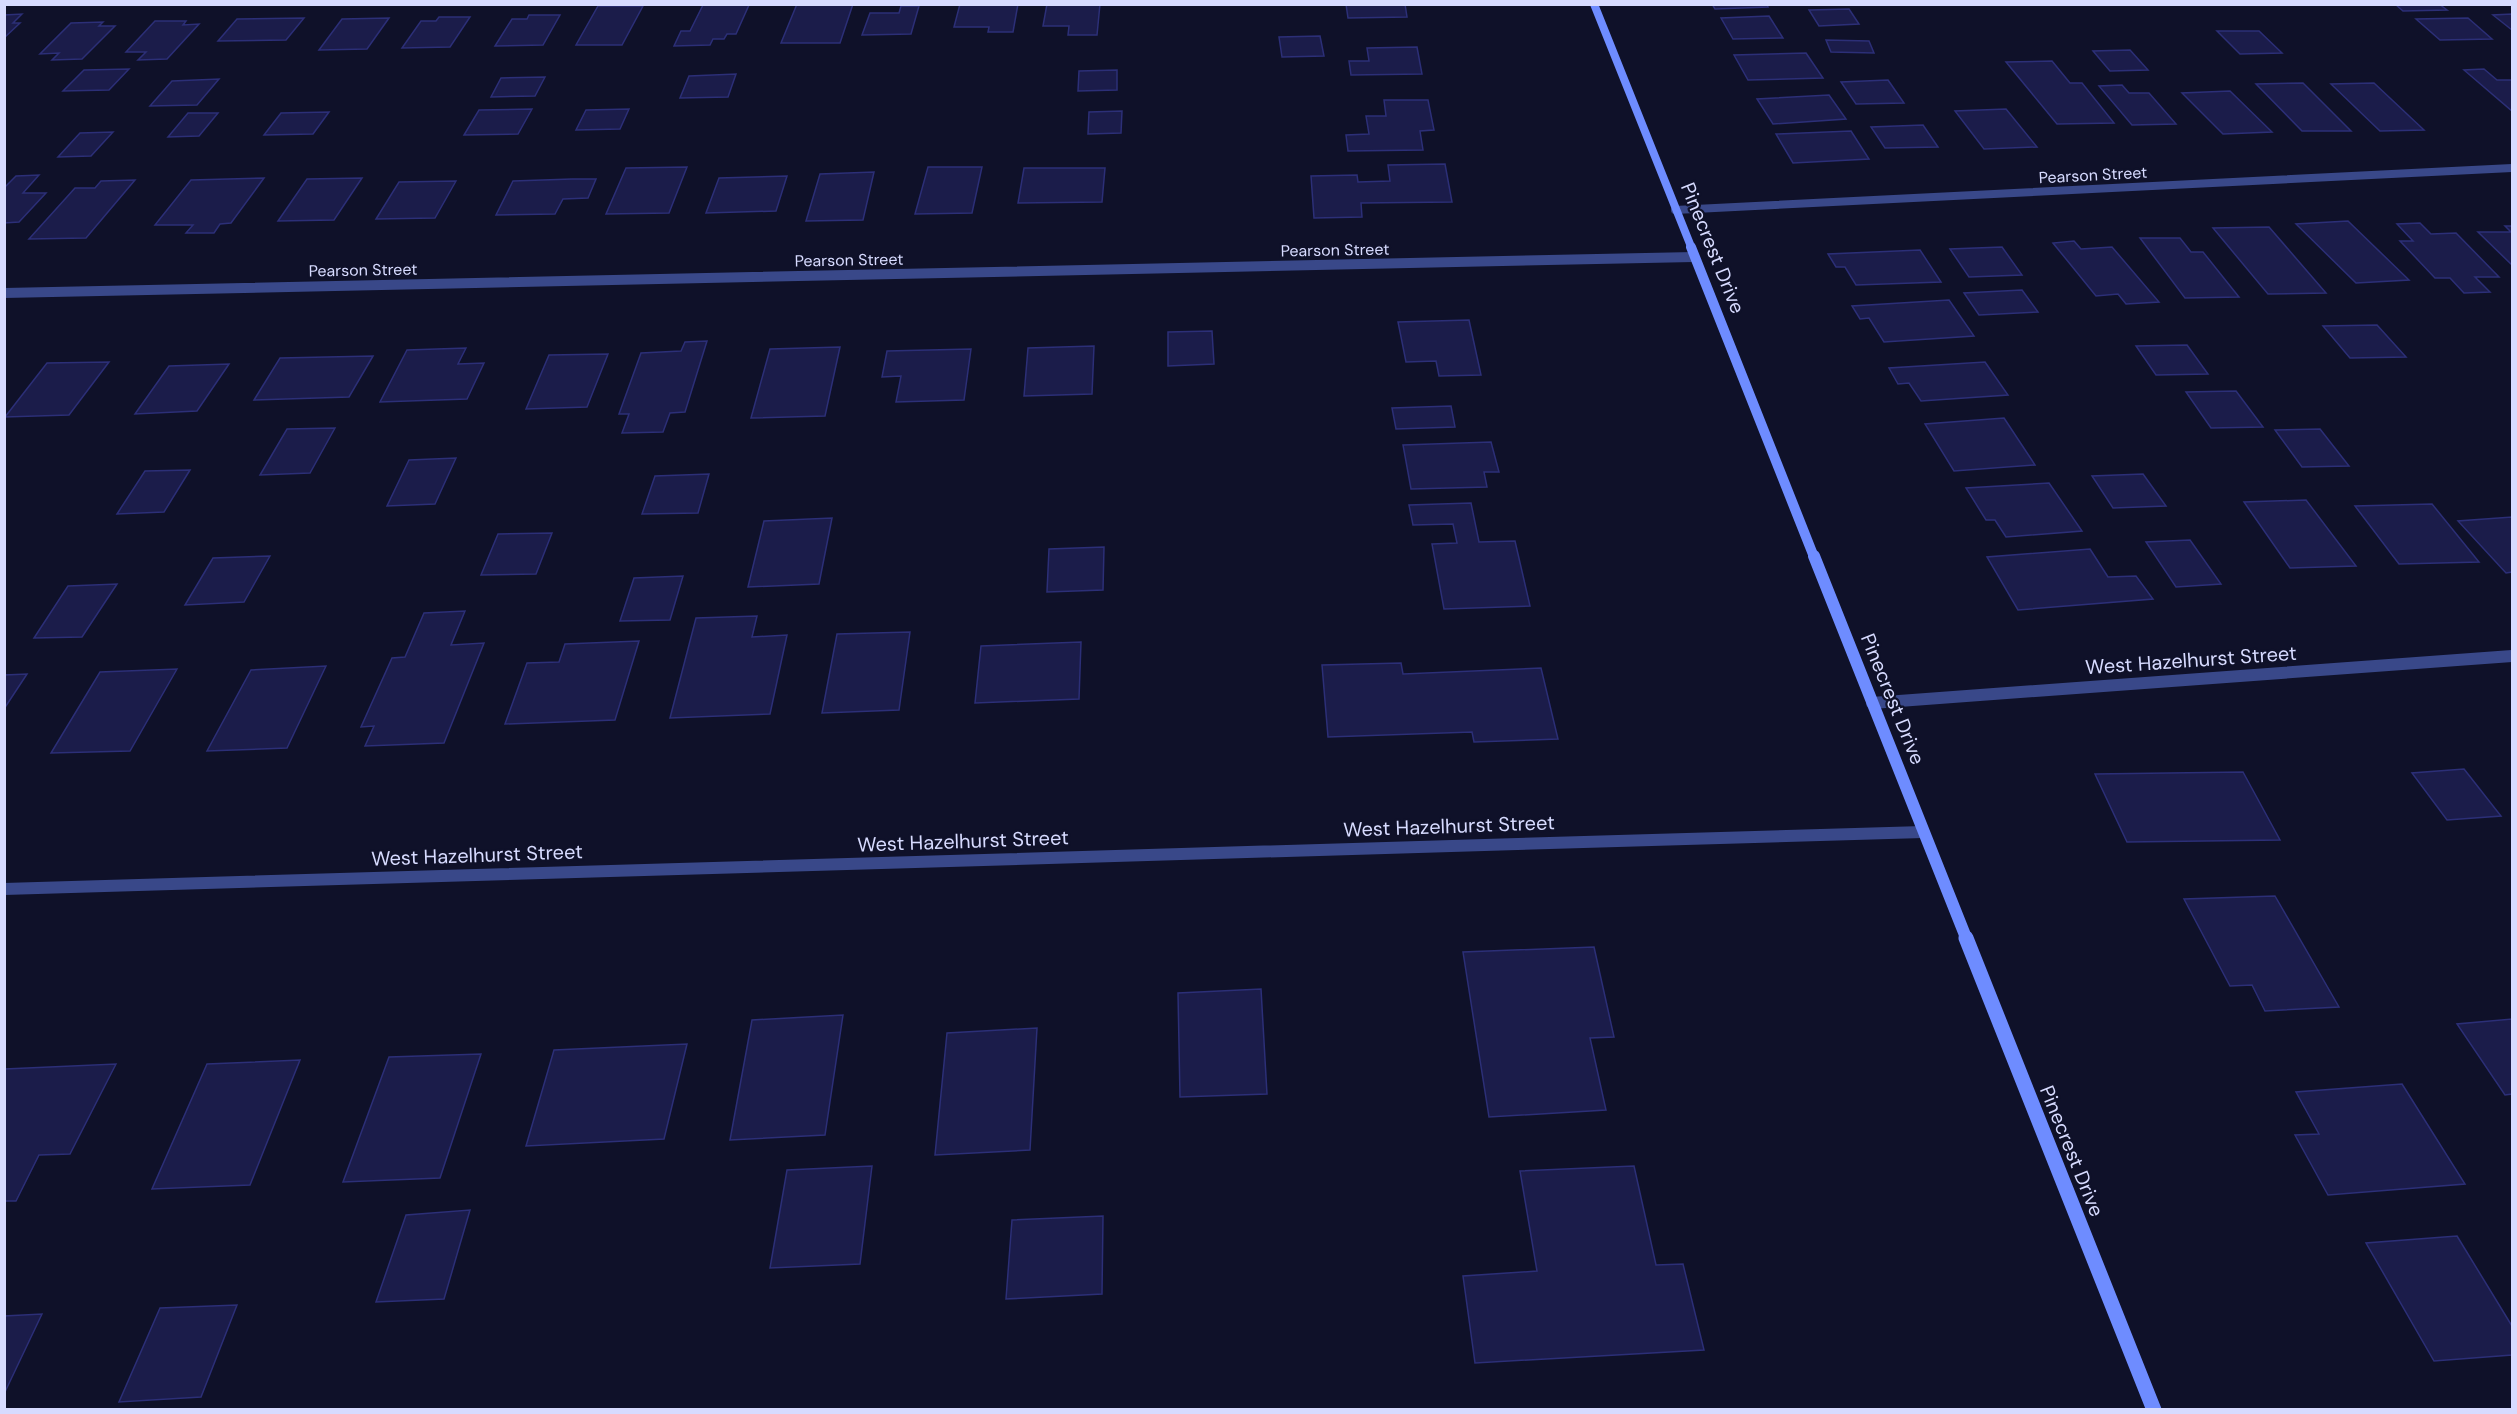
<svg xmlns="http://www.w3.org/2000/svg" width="2517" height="1414" font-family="'DM Sans',sans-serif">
<rect width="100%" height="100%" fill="#0f1129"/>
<path fill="#1b1c4a" stroke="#2c2f77" stroke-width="1.5" d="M 797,4 L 853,4 L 840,43 L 781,43 Z
M 960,4 L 1018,4 L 1013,32 L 988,32 L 989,27 L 954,27 Z
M 1047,4 L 1100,4 L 1097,35 L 1068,35 L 1069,26 L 1043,26 Z
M 1346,4 L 1405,4 L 1407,17 L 1348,18 Z
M 1712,4 L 1767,4 L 1768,7 L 1715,9 Z
M 2395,4 L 2439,4 L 2447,10 L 2403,11 Z
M 703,5 L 749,5 L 736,34 L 727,34 L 724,39 L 713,39 L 710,45 L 674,46 L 681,31 L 690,31 Z
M 598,6 L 643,6 L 622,45 L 576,45 Z
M 901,6 L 919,6 L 911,34 L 862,35 L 870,13 L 899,13 Z
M 1849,9 L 1859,24 L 1819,26 L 1809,10 Z
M 22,14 L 13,23 L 20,23 L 4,38 L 4,15 Z
M 2512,14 L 2512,30 L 2493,15 Z
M 529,15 L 560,15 L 543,45 L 495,46 L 512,19 L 527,19 Z
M 1769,16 L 1783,38 L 1733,39 L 1721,18 Z
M 439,17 L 470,17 L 450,47 L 402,48 L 421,21 L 436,21 Z
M 304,18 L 286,40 L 218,41 L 237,19 Z
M 389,18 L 367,49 L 319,50 L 342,19 Z
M 2468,18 L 2492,39 L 2440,40 L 2416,19 Z
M 155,21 L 186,21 L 183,25 L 199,24 L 167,59 L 138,60 L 146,52 L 126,52 Z
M 103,22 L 99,26 L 115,26 L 82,59 L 52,60 L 59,53 L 40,54 L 71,23 Z
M 2217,31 L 2259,31 L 2282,53 L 2240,54 Z
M 1320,36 L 1324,56 L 1282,57 L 1279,37 Z
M 1826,40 L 1869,41 L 1874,53 L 1831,52 Z
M 1417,47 L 1422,74 L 1351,75 L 1349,61 L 1369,61 L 1367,48 Z
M 2130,50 L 2148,70 L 2110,71 L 2093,51 Z
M 1806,53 L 1823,78 L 1748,80 L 1734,55 Z
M 2052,61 L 2070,83 L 2082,83 L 2114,123 L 2057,124 L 2006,62 Z
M 129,69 L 109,90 L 63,91 L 84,70 Z
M 2484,69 L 2497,80 L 2512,80 L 2512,111 L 2464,70 Z
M 1117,70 L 1117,90 L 1078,91 L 1079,71 Z
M 736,74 L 728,97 L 680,98 L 689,76 Z
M 545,77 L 535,96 L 491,97 L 501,78 Z
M 219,79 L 197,105 L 150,106 L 172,81 Z
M 1888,80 L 1904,103 L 1856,104 L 1841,82 Z
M 2303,83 L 2351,131 L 2302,131 L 2256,84 Z
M 2374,83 L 2424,130 L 2380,131 L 2331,84 Z
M 2122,85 L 2129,93 L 2149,93 L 2176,124 L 2132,125 L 2099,86 Z
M 2230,91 L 2272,132 L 2223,134 L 2182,93 Z
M 1829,95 L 1846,119 L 1773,124 L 1757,99 Z
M 1384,100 L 1428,100 L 1434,130 L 1420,131 L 1423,150 L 1348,151 L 1346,135 L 1369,134 L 1366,116 L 1386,116 Z
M 532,109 L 518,134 L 464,135 L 479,110 Z
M 629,109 L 620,129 L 576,130 L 586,110 Z
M 2006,109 L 2037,147 L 1984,149 L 1955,111 Z
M 1122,111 L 1121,133 L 1088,134 L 1089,112 Z
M 329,112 L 313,134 L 264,135 L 281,113 Z
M 188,113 L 218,113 L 199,136 L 168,137 Z
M 1923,125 L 1938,147 L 1885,148 L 1871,127 Z
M 1851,131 L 1869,159 L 1793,163 L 1776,134 Z
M 113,132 L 91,156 L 58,157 L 80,133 Z
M 1445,164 L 1452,202 L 1361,203 L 1362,217 L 1314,218 L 1311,176 L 1357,175 L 1358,182 L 1390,181 L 1388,165 Z
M 687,167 L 669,213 L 606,214 L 626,168 Z
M 928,167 L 982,167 L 972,213 L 915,214 Z
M 1024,168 L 1105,168 L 1102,202 L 1018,203 Z
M 874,172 L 863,220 L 806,221 L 820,174 Z
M 39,175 L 23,193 L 46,193 L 19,222 L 4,223 L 4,188 L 16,176 Z
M 787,176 L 776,211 L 706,213 L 719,178 Z
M 264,178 L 231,223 L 220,224 L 214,233 L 186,233 L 193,225 L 155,225 L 191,180 Z
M 362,178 L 334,220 L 278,221 L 307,179 Z
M 572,179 L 596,179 L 588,198 L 563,199 L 555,214 L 496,215 L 513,181 Z
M 135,180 L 86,238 L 29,239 L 75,188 L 95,188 L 101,181 Z
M 456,181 L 435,218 L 376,219 L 399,182 Z
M 2348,221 L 2409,280 L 2356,283 L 2296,224 Z
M 2420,223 L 2431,234 L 2456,233 L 2499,277 L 2475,277 L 2490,292 L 2464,293 L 2450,278 L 2435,278 L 2400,241 L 2413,241 L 2397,224 Z
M 2505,226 L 2512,226 L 2512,265 L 2478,232 L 2511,232 Z
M 2269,227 L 2326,293 L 2268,294 L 2213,228 Z
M 2140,238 L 2180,238 L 2191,252 L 2203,252 L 2239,297 L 2185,298 Z
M 2074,241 L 2081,249 L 2112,247 L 2159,302 L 2126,304 L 2118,294 L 2096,296 L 2053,243 Z
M 2002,247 L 2022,275 L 1969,277 L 1950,249 Z
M 1920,250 L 1941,282 L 1856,285 L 1845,267 L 1836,267 L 1828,254 Z
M 2022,290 L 2038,312 L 1979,315 L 1964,293 Z
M 1949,300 L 1974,336 L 1884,342 L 1869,318 L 1860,319 L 1852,306 Z
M 1469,320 L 1481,375 L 1439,376 L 1436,361 L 1406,362 L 1398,322 Z
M 2377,325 L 2406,357 L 2350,358 L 2323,326 Z
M 1212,331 L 1214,364 L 1168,366 L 1168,332 Z
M 707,341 L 685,412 L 670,413 L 663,432 L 622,433 L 629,414 L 619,414 L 641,353 L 681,351 L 685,342 Z
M 2187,345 L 2208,374 L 2156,375 L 2136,346 Z
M 1094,346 L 1092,394 L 1024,396 L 1028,348 Z
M 840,347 L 825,416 L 751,418 L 770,349 Z
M 466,348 L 458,364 L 484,363 L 467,399 L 380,402 L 407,350 Z
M 971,349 L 964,400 L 896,402 L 901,376 L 882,377 L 887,351 Z
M 608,354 L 587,407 L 526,409 L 549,355 Z
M 373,356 L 349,397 L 254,400 L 280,358 Z
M 109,362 L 69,415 L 5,417 L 47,363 Z
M 1985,362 L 2008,395 L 1921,401 L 1909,383 L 1898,384 L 1889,368 Z
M 229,364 L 197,411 L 135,414 L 169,366 Z
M 2236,391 L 2263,427 L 2211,428 L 2186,392 Z
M 1451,406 L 1455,427 L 1396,429 L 1392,408 Z
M 2004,418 L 2035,465 L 1954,471 L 1925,424 Z
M 335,428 L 310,473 L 260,475 L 287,429 Z
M 2320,429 L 2349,466 L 2302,467 L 2275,430 Z
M 1491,442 L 1499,472 L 1484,472 L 1487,487 L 1411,489 L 1403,445 Z
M 456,458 L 435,504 L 387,506 L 409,460 Z
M 190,470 L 164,512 L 117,514 L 145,471 Z
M 709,474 L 698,513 L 642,514 L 655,476 Z
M 2143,474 L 2166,506 L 2113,508 L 2092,476 Z
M 2049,483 L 2082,531 L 2006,537 L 1995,520 L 1986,520 L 1966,488 Z
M 2306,500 L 2356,566 L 2290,568 L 2244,502 Z
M 1471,503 L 1479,542 L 1515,541 L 1530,606 L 1444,609 L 1432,544 L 1457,543 L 1453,524 L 1413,525 L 1409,505 Z
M 2432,504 L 2479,562 L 2399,564 L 2355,506 Z
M 2512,517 L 2512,572 L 2506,573 L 2458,521 Z
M 832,518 L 819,584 L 748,587 L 764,521 Z
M 552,533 L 536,574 L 481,575 L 498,534 Z
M 2190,540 L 2221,584 L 2176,587 L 2146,542 Z
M 1104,547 L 1103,590 L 1047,592 L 1049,549 Z
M 2090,549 L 2108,577 L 2136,576 L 2153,599 L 2018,610 L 1987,557 Z
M 270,556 L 244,602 L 185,605 L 213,558 Z
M 683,576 L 670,620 L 620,621 L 634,578 Z
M 117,584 L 82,637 L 34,638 L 68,586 Z
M 465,611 L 451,645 L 484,643 L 444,743 L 365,746 L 374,726 L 361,727 L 392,658 L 405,657 L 424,613 Z
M 757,616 L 752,637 L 787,635 L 770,714 L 670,718 L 696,618 Z
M 910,632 L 899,710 L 822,713 L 837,634 Z
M 639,641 L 615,720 L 505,724 L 527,663 L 559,662 L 565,644 Z
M 1081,642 L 1079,699 L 975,703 L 981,646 Z
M 1401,663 L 1403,674 L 1541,668 L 1558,739 L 1474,742 L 1472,732 L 1328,737 L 1322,665 Z
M 326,666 L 287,748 L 207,751 L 251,670 Z
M 177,669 L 130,751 L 51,753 L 100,672 Z
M 27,674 L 4,709 L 4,675 Z
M 2464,769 L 2501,816 L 2447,820 L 2412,773 Z
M 2243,772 L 2280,840 L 2127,842 L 2095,774 Z
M 2275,896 L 2339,1007 L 2265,1011 L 2252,985 L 2230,986 L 2184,899 Z
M 1594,947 L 1614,1037 L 1590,1038 L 1606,1110 L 1489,1117 L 1463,952 Z
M 1261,989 L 1267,1094 L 1180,1097 L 1178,993 Z
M 843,1015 L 825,1135 L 730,1140 L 752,1020 Z
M 2512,1019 L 2512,1094 L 2505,1095 L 2457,1024 Z
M 1037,1028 L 1030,1150 L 935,1155 L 947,1033 Z
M 687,1044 L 664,1139 L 526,1146 L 554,1050 Z
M 481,1054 L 440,1178 L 343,1182 L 389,1057 Z
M 300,1060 L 250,1185 L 152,1189 L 207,1064 Z
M 116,1064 L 70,1154 L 39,1155 L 16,1201 L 4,1201 L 5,1069 Z
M 2402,1084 L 2465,1184 L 2328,1195 L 2295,1135 L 2319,1134 L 2296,1092 Z
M 872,1166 L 860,1264 L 770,1268 L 787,1170 Z
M 1634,1166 L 1656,1265 L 1683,1264 L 1704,1350 L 1475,1363 L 1463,1276 L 1537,1271 L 1520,1171 Z
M 470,1210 L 444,1299 L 376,1302 L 406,1215 Z
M 1103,1216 L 1102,1294 L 1006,1299 L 1012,1220 Z
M 2457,1236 L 2512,1326 L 2512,1355 L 2434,1361 L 2366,1243 Z
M 237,1305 L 201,1397 L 119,1402 L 160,1308 Z
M 42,1314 L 4,1394 L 4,1316 Z"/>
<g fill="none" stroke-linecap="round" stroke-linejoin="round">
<path stroke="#394889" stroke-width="8" d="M 1675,210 L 2512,168"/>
<path stroke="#394889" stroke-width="10" d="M 4,293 L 1694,257"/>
<path stroke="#394889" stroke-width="12" d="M 1872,703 L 2512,656
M 4,889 L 1923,832"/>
<path stroke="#6e8cff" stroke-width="8" d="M 1594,4 L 1692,249"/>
<path stroke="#6e8cff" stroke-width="10" d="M 1691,247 L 1814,557"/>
<path stroke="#6e8cff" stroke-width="12" d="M 1814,556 L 1967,940"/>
<path stroke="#6e8cff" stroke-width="15" d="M 1966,938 L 2154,1410"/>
</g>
<g text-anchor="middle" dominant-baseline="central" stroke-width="4.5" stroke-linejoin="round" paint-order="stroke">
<g font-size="16" fill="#d7dbff" stroke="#0f1129">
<text transform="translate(2093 175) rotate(-3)">Pearson Street</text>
<text transform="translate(1335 250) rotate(-1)">Pearson Street</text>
<text transform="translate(849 260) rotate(-1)">Pearson Street</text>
<text transform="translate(363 270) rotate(-1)">Pearson Street</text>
</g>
<g font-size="20" fill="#d7dbff" stroke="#0f1129">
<text transform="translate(1713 248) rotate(68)">Pinecrest Drive</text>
<text transform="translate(2191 660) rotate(-4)">West Hazelhurst Street</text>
<text transform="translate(1893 699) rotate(68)">Pinecrest Drive</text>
<text transform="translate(1449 826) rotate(-2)">West Hazelhurst Street</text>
<text transform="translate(963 841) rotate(-2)">West Hazelhurst Street</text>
<text transform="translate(477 855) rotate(-2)">West Hazelhurst Street</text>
<text transform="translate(2072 1151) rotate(68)">Pinecrest Drive</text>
</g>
</g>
<rect width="2517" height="1414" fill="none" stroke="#d7dbff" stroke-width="12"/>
</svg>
